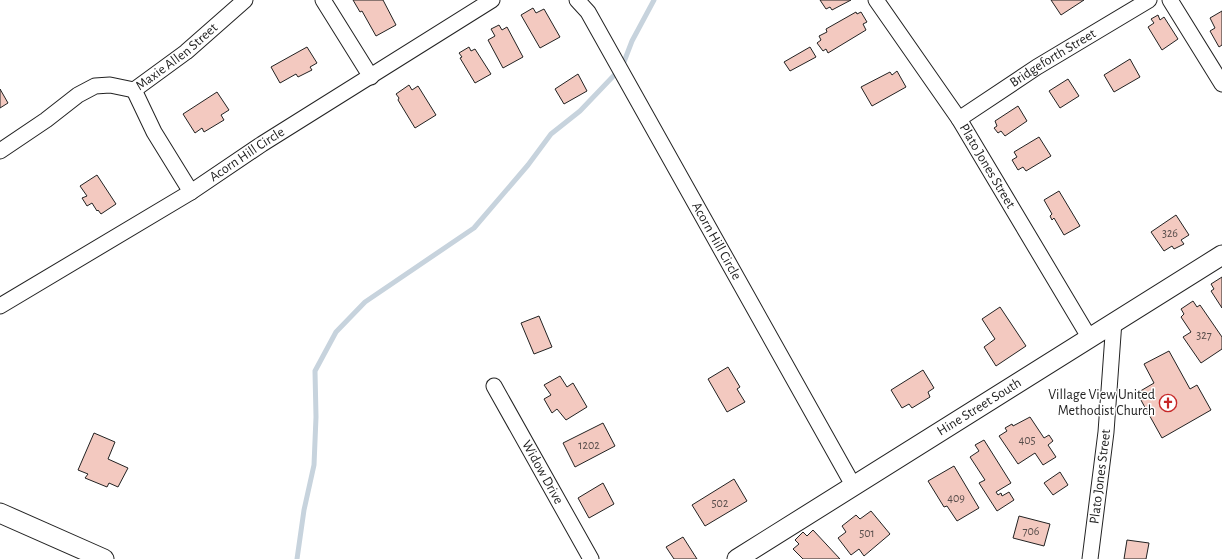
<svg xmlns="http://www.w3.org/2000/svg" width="1222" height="559" font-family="'Alegreya Sans',sans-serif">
<rect width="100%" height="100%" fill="#fff"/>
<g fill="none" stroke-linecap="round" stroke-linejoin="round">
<path stroke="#c7d3dd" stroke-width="5" d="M 297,559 L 304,510 L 314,465 L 316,417 L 315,371 L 336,332 L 365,302 L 474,228 L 528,165 L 551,134 L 580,111 L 622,67 L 632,41 L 654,0"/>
</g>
<path fill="#f3c9c0" stroke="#222" d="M 353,0 L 383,0 L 396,25 L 376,36 L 362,11 L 360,12 Z
M 820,0 L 851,0 L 832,10 L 830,7 L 826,9 Z
M 1051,0 L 1084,0 L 1061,15 Z
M 533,8 L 536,13 L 544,9 L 560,37 L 540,48 L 521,15 Z
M 1222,11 L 1222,45 L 1219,47 L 1210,31 L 1215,28 L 1210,18 Z
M 856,12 L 857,14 L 861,12 L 867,22 L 863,24 L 866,30 L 828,53 L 826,49 L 823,51 L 817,43 L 821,40 L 819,36 L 827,32 L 826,29 Z
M 1158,15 L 1160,20 L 1164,17 L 1178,39 L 1162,50 L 1148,27 L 1154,23 L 1151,19 Z
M 499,25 L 502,30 L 507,27 L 523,57 L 503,68 L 488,40 L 495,36 L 491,29 Z
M 307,47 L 317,63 L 310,67 L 312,70 L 298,77 L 296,74 L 280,83 L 271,67 Z
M 469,47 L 471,51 L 475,49 L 491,74 L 475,83 L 460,58 L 462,57 L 459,53 Z
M 810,47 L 816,57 L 790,71 L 784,62 Z
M 1130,59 L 1140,77 L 1114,92 L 1104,75 Z
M 897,71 L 906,87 L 872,106 L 861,87 L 890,72 L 892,75 Z
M 578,74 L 587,91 L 564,104 L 555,89 Z
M 1068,79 L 1079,96 L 1060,108 L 1049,91 Z
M 409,85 L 412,90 L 418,86 L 436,115 L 415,128 L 398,100 L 399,98 L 396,94 Z
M 0,89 L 8,103 L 0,108 Z
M 217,92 L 229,110 L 221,115 L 224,120 L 204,132 L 202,128 L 195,133 L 183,114 Z
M 1018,106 L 1027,121 L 1005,136 L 1001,131 L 998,133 L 994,128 L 997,126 L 995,121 Z
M 1039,137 L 1051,156 L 1026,171 L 1023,167 L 1018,170 L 1012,160 L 1017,157 L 1014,152 Z
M 97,175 L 116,204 L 101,214 L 98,210 L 97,211 L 92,203 L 87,206 L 82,198 L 87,196 L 80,186 Z
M 1059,191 L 1080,226 L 1064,235 L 1054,218 L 1052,220 L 1050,216 L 1052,214 L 1044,200 Z
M 1176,215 L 1189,235 L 1181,240 L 1184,244 L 1174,249 L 1172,246 L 1164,251 L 1151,232 Z
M 1222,277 L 1222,308 L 1211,291 L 1214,289 L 1211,284 Z
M 1193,301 L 1197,307 L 1200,305 L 1222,337 L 1222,349 L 1201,363 L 1183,337 L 1191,332 L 1181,317 L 1184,314 L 1181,309 Z
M 1000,307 L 1026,346 L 996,366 L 984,347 L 995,339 L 982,319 Z
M 539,316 L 552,347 L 534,354 L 521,323 Z
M 1169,351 L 1190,389 L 1197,385 L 1211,410 L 1162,438 L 1137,393 L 1154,383 L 1144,364 Z
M 728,367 L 740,387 L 737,389 L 745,402 L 727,412 L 708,379 Z
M 923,370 L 934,388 L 928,392 L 930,397 L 912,408 L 909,404 L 902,408 L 891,390 Z
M 560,376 L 567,387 L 573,383 L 587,407 L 566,420 L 557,409 L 552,413 L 544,399 L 551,395 L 544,385 Z
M 1030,417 L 1044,438 L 1049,435 L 1053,441 L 1048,445 L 1056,457 L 1043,465 L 1035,453 L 1018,464 L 999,436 L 1007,431 L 1005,428 L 1012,424 L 1013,426 Z
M 603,423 L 615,446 L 575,467 L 563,443 Z
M 94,433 L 115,442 L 108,459 L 128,468 L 118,487 L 109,483 L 107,487 L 85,478 L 88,474 L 78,470 Z
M 984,440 L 1011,483 L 996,492 L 998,495 L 1001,493 L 1002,496 L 1009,492 L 1014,500 L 997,511 L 979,483 L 985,480 L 970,457 L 979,451 L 975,445 Z
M 954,466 L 979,508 L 957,521 L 947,506 L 944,507 L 928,481 Z
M 1060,472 L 1068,485 L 1053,495 L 1044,483 Z
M 734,479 L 747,501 L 705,526 L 692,505 Z
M 603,483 L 614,504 L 589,518 L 578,498 Z
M 871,511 L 890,534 L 864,556 L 859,549 L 851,555 L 838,538 L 846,532 L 842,526 L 856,515 L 860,519 Z
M 1019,516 L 1050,524 L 1044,546 L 1013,538 Z
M 813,530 L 840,559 L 803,559 L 793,549 L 799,544 L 795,540 L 803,532 L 807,536 Z
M 683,537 L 697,559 L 674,559 L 666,547 Z
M 1127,540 L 1149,543 L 1146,559 L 1124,559 Z"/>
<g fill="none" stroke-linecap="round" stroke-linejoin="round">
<defs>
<g id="minor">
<path d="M 323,0 L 371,77"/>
<path id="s1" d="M 577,0 L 588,12 L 853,485"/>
<path id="s2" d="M 876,0 L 959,119 L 1089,337"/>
<path d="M 1170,0 L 1222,84"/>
<path d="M 134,90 L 154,132 L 191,192"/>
<path id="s3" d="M 959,119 L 1037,67 L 1149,0"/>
<path id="s4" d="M 0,151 L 46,120 L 78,95 L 95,86 L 110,85 L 134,90 L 186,52 L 245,0"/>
<path id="s5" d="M 0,306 L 191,192 L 262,144 L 492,0"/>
<path id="s6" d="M 494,386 L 591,559"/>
<path id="s7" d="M 1090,559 L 1106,432 L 1114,321"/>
</g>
<g id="tertiary">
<path d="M 0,513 L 104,559"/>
<path id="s8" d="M 737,559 L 1222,255"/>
</g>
</defs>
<use href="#minor" stroke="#222" stroke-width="17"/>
<use href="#tertiary" stroke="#222" stroke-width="21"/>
<use href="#minor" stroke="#fff" stroke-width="15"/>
<use href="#tertiary" stroke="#fff" stroke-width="19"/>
</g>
<defs>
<symbol id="church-ring" viewBox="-11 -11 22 22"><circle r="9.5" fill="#fff" stroke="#c62828" stroke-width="1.5"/><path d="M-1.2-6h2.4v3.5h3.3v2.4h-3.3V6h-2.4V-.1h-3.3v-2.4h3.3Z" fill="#c62828"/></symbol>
</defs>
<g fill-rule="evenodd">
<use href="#church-ring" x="1158" y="393" width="20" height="20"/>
</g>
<g text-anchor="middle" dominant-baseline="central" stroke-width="3" stroke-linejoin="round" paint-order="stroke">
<g font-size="12" fill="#564c4a">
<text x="1170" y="233">326</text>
<text x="1204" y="335">327</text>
<text x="1027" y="440">405</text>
<text x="589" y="445">1202</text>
<text x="956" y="498">409</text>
<text x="720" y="503">502</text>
<text x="1031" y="531">706</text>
<text x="867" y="533">501</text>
</g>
<g font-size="14" fill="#222" stroke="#fff">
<text stroke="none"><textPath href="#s4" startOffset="209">Maxie Allen Street</textPath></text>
<text stroke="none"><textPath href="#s3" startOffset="112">Bridgeforth Street</textPath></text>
<text stroke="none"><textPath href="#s5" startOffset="290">Acorn Hill Circle</textPath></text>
<text stroke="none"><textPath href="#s2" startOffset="200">Plato Jones Street</textPath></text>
<text stroke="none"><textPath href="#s1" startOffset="279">Acorn Hill Circle</textPath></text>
<text stroke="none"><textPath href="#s8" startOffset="286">Hine Street South</textPath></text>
<text stroke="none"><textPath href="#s6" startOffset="99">Widow Drive</textPath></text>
<text stroke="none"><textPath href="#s7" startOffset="83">Plato Jones Street</textPath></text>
</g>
<g font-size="14" fill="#222" stroke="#fff" text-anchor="end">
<text x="1155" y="395">Village View United<tspan x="1155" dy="16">Methodist Church</tspan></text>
</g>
</g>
</svg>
